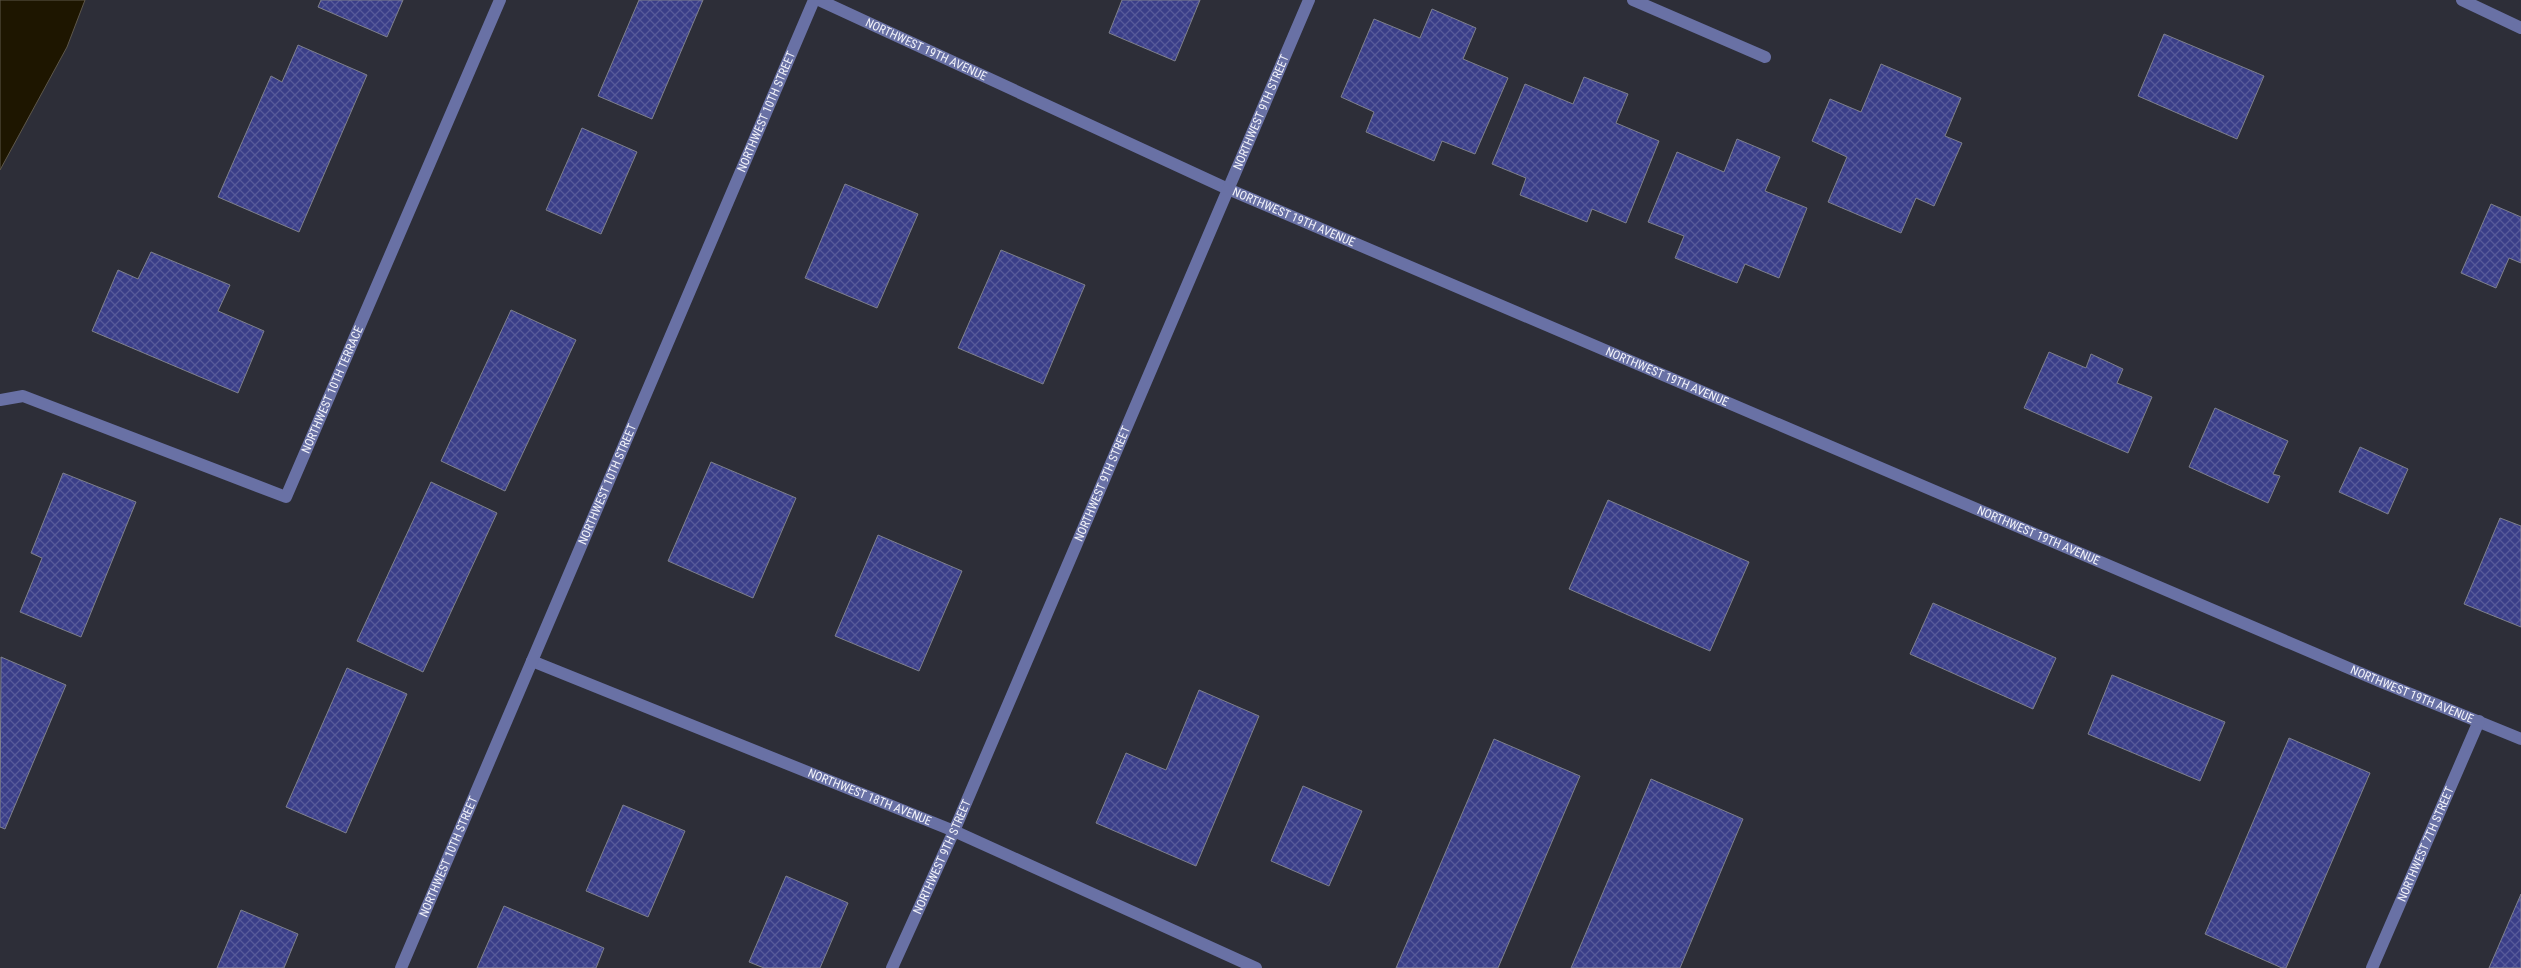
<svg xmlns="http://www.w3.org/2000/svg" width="2521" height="968" font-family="'Roboto Condensed',sans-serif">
<defs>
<pattern id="building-cross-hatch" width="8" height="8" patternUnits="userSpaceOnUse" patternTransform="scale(1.25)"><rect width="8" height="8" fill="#3a3e88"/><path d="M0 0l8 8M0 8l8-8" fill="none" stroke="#575a9a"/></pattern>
</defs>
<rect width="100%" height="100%" fill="#2d2e38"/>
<path fill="#1e1600" stroke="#5e584b" d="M 0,0 L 85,0 L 67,47 L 0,170 Z"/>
<path fill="url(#building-cross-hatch)" stroke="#7e808c" d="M 321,0 L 403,0 L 387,37 L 318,7 Z
M 639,0 L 703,0 L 652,119 L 598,96 Z
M 1122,0 L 1200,0 L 1175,61 L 1109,33 Z
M 1432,9 L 1476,28 L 1463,59 L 1508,78 L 1475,154 L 1442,141 L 1434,161 L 1366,132 L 1374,112 L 1341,97 L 1374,19 L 1420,38 Z
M 2164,34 L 2264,76 L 2237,139 L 2138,96 Z
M 298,45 L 367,75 L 299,232 L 218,197 L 271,76 L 282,82 Z
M 1881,64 L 1961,98 L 1945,136 L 1962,143 L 1934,206 L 1916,198 L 1901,233 L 1828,202 L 1847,157 L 1812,141 L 1830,99 L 1861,112 Z
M 1584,77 L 1628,94 L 1616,123 L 1659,141 L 1626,223 L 1592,209 L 1587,222 L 1520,195 L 1526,178 L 1492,164 L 1525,84 L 1573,104 Z
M 582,128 L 637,152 L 601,234 L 546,210 Z
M 1737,139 L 1780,157 L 1765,191 L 1807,208 L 1779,278 L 1745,264 L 1737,283 L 1675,258 L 1684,236 L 1648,222 L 1677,152 L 1724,172 Z
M 845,184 L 918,214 L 877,308 L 805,278 Z
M 2491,204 L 2521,217 L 2521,263 L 2509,258 L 2496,288 L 2461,273 Z
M 1001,250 L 1085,285 L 1043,384 L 958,348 Z
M 151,252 L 230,285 L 218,311 L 264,331 L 238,393 L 92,331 L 118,270 L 138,279 Z
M 511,310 L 576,340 L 505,491 L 441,461 Z
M 2049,352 L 2086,368 L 2091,354 L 2123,369 L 2117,383 L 2152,397 L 2128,453 L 2024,408 Z
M 2215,408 L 2288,441 L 2273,474 L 2280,476 L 2268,503 L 2189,467 Z
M 2360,447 L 2408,469 L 2388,514 L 2339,492 Z
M 711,462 L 796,498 L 753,598 L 668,561 Z
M 63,473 L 136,502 L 81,637 L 20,612 L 42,558 L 31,553 Z
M 431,482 L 497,513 L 423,672 L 357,641 Z
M 1608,500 L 1749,562 L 1710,651 L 1569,589 Z
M 2500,518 L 2521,526 L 2521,627 L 2464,604 Z
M 878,535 L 962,571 L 919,671 L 835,636 Z
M 1933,603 L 2056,658 L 2033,709 L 1910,654 Z
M 1,657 L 66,685 L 5,829 L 0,827 Z
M 347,668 L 407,694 L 346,833 L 286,807 Z
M 2112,675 L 2225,722 L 2200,781 L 2088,734 Z
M 1199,690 L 1259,716 L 1196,866 L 1096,823 L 1126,753 L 1166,770 Z
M 2289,738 L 2370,773 L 2286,968 L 2282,968 L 2205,934 Z
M 1494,739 L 1580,776 L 1498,968 L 1396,968 Z
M 1651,779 L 1743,819 L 1680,968 L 1571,968 Z
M 1303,786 L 1362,811 L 1329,886 L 1271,861 Z
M 623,805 L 685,831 L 648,917 L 586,891 Z
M 786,876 L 848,903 L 820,968 L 764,968 L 749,962 Z
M 2521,894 L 2521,968 L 2489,968 Z
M 504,906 L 604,948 L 596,968 L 477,968 Z
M 241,910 L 298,934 L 284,968 L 217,968 Z"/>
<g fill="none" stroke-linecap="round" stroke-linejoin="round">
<path stroke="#6971a5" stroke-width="12" d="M 1633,0 L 1765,57"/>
<g stroke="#6971a5" stroke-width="12">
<path id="s1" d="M 819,0 L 1228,189 L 2379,681 L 2521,739"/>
<path d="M 2462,0 L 2521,28"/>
<path id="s2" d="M 0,400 L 23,396 L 286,497 L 500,0"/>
<path id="s3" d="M 532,661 L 954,831 L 1256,968"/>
<path id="s4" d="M 401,968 L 814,0"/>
<path id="s5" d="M 892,968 L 954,831 L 1309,0"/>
<path id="s6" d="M 2372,968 L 2479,721"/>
</g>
</g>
<g text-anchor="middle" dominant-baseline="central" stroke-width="5" stroke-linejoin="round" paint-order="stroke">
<g font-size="12" fill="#f2f3fa" stroke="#2d2e38">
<text stroke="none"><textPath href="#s1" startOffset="118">NORTHWEST 19TH AVENUE</textPath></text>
<text stroke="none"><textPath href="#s4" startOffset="931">NORTHWEST 10TH STREET</textPath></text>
<text stroke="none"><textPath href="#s5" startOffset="932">NORTHWEST 9TH STREET</textPath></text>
<text stroke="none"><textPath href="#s1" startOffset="522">NORTHWEST 19TH AVENUE</textPath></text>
<text stroke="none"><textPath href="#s1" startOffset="928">NORTHWEST 19TH AVENUE</textPath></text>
<text stroke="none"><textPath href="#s2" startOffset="422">NORTHWEST 10TH TERRACE</textPath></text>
<text stroke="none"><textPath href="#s4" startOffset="526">NORTHWEST 10TH STREET</textPath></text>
<text stroke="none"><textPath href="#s5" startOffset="528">NORTHWEST 9TH STREET</textPath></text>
<text stroke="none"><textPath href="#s1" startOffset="1332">NORTHWEST 19TH AVENUE</textPath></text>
<text stroke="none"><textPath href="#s1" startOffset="1738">NORTHWEST 19TH AVENUE</textPath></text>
<text stroke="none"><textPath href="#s3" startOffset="364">NORTHWEST 18TH AVENUE</textPath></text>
<text stroke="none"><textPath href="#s6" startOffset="135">NORTHWEST 7TH STREET</textPath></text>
<text stroke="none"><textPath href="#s4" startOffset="121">NORTHWEST 10TH STREET</textPath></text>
<text stroke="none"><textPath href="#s5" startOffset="122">NORTHWEST 9TH STREET</textPath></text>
</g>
</g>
</svg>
